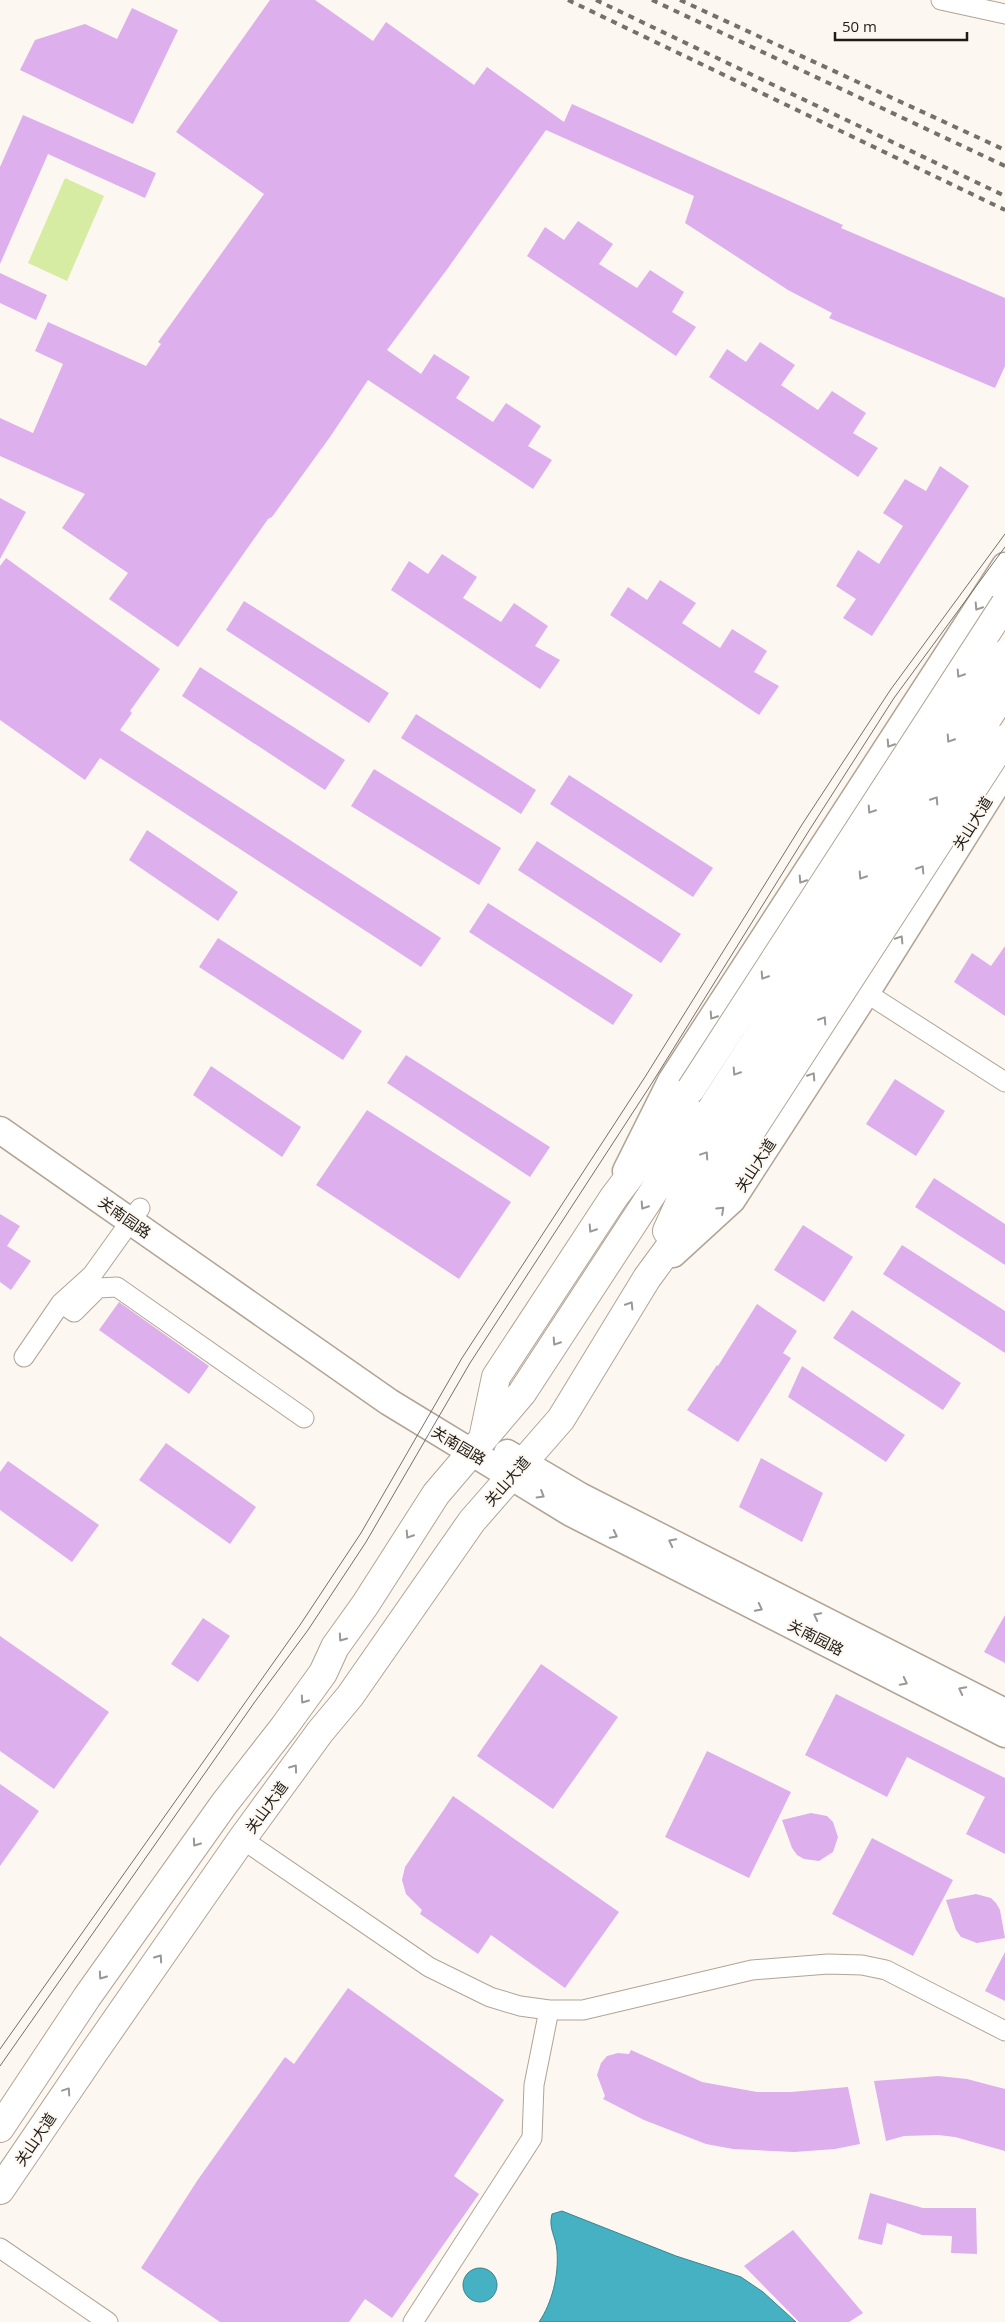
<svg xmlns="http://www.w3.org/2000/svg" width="1005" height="2322" font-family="'Open Sans','Noto Sans SC',sans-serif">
<rect width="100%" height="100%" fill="#fdf7f1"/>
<path fill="#d6eca2" d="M 65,178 L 104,196 L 67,281 L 28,263 Z"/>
<path fill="#46b1c2" stroke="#3a848e" d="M 562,2211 L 676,2256 L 741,2277 L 763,2292 L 796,2322 L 539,2322 C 552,2303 559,2275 557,2251 C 556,2236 548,2229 552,2214 Z
M463 2285a17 17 0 1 1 34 0a17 17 0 1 1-34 0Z"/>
<path fill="#deafed" d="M 270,0 L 315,0 L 373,41 L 386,22 L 474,85 L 487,67 L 564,122 L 572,104 L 843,225 L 841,228 L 1005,298 L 1005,366 L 995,388 L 829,318 L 832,313 L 788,290 L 685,223 L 694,196 L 546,130 L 448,268 L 387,350 L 421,374 L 434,354 L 470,377 L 456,398 L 493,422 L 506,403 L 541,426 L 528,446 L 552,460 L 533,489 L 368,380 L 330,437 L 272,517 L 268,519 L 178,647 L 109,599 L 128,573 L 62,528 L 85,494 L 0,456 L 0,418 L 33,433 L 63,364 L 35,351 L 48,322 L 146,366 L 161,344 L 158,342 L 264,194 L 176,132 Z
M 132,8 L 178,30 L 133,124 L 20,70 L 35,40 L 85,24 L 117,39 Z
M 23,115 L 156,173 L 145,198 L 48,154 L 0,264 L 0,167 Z
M 578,221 L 613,244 L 599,264 L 637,288 L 650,270 L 684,292 L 672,312 L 696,327 L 676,356 L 527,256 L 545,227 L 564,240 Z
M 0,273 L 47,295 L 36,320 L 0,303 Z
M 760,342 L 795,365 L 781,385 L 818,410 L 832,391 L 866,413 L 853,433 L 878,448 L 858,477 L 709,377 L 727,349 L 746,362 Z
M 940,466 L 969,486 L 872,636 L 843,618 L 856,599 L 836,586 L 858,550 L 879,564 L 903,526 L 883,513 L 905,479 L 926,491 Z
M 0,498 L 26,512 L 0,559 Z
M 442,554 L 477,577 L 463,598 L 501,622 L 514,603 L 548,626 L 535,646 L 560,660 L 540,689 L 391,590 L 409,561 L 428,574 Z
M 6,558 L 160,669 L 130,711 L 132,713 L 120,730 L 441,938 L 421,967 L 100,758 L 85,780 L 0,720 L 0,566 Z
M 660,580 L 696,603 L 682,623 L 720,648 L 732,629 L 767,651 L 754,672 L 779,686 L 759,715 L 610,615 L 628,587 L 647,600 Z
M 244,601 L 389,693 L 369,723 L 226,630 Z
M 200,667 L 345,760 L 325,790 L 182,696 Z
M 416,714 L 536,790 L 521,814 L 401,738 Z
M 374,769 L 501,848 L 479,885 L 351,806 Z
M 569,775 L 713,868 L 693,897 L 550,804 Z
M 147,830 L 238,892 L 218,921 L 129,860 Z
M 537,841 L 681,934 L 661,963 L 518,870 Z
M 488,903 L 633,995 L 613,1025 L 469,932 Z
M 218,938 L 362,1031 L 343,1060 L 199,967 Z
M 1005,946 L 1005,1016 L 954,982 L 972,953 L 991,966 Z
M 406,1055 L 550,1147 L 530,1177 L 387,1083 Z
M 211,1066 L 301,1127 L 282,1157 L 193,1095 Z
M 895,1079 L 945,1111 L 916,1156 L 866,1124 Z
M 367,1110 L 511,1202 L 459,1279 L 316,1185 Z
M 934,1178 L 1005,1224 L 1005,1265 L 915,1207 Z
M 0,1214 L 20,1226 L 7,1246 L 31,1261 L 11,1290 L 0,1282 Z
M 803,1225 L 853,1257 L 824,1302 L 774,1270 Z
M 902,1245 L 1005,1311 L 1005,1353 L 883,1274 Z
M 119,1302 L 209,1366 L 189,1394 L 99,1330 Z
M 757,1304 L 797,1331 L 783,1353 L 791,1358 L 738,1442 L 687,1410 L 717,1365 L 718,1366 Z
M 852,1310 L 961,1383 L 943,1410 L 833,1338 Z
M 802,1366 L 905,1435 L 886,1462 L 788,1397 Z
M 166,1443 L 256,1507 L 230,1544 L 139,1480 Z
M 761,1458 L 823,1493 L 802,1542 L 739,1507 Z
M 8,1461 L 99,1525 L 72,1562 L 0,1510 L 0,1472 Z
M 1005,1615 L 1005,1663 L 984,1652 Z
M 203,1618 L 230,1636 L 198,1682 L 171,1664 Z
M 0,1636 L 109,1712 L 54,1789 L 0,1751 Z
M 541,1664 L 618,1717 L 553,1809 L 477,1756 Z
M 836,1694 L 1005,1778 L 1005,1854 L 966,1834 L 985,1797 L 907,1757 L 887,1797 L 805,1755 Z
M 707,1751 L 791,1792 L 749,1878 L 665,1837 Z
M 0,1784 L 39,1811 L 0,1866 Z
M 453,1796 L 619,1912 L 565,1988 L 491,1935 L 478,1954 L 420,1914 L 422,1910 L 406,1894 L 402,1880 L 405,1867 Z
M 811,1813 L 827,1816 L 833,1822 L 838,1837 L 833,1852 L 819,1861 L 804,1859 L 797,1855 L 792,1848 L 782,1820 Z
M 872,1838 L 953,1880 L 913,1956 L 832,1914 Z
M 976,1894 L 991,1898 L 996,1903 L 1000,1910 L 1005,1938 L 977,1943 L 961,1937 L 956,1930 L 946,1900 Z
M 1005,1952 L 1005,2001 L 985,1991 Z
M 348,1988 L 504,2100 L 454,2176 L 479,2194 L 392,2318 L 365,2299 L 349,2322 L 220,2322 L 141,2268 L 197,2181 L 285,2057 L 294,2064 Z
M 631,2050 L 702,2082 L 757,2092 L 791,2092 L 848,2087 L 860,2144 L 835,2149 L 794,2152 L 733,2149 L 706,2144 L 644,2120 L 603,2099 L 605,2096 L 597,2075 L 601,2063 L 607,2056 L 618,2053 L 629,2054 Z
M 938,2076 L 967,2079 L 1005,2089 L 1005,2151 L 955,2137 L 938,2135 L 904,2136 L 886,2141 L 874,2081 Z
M 870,2193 L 923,2208 L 976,2208 L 977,2254 L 951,2253 L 952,2236 L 922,2235 L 887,2223 L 882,2245 L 858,2239 Z
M 793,2230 L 863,2313 L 849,2322 L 799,2322 L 744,2266 Z"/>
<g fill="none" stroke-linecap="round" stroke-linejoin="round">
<defs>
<path id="minor" d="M 941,0 L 1005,14
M 857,987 L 1005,1082
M 61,1303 L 74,1312 L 98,1288 L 117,1287 L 304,1418
M 24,1357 L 61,1303 L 92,1275 L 140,1208
M 242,1839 L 429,1967 L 490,1997 L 520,2006 L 549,2010 L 583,2010 L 752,1970 L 828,1964 L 862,1965 L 886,1970 L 1005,2031
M 0,2248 L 108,2322
M 413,2322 L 532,2138 L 534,2085 L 549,2010"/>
<path id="secondary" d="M 0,1130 L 389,1402 L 571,1513 L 1005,1734
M 626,1171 L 671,1081 L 1005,566
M 673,1254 L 732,1200 L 866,993 L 1005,771
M 507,1453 L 580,1496 L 1005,1712"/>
<path id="primary" d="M 667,1231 L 693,1173 L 728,1120
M 484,1434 L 496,1377 L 614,1197 L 667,1127 L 691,1089
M 0,2128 L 87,1997 L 224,1804 L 284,1727 L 323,1673 L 335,1647 L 365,1605 L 436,1494 L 522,1393 L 671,1165 L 711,1110
M 0,2190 L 94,2052 L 242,1839 L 320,1732 L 350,1696 L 472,1521 L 561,1419 L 647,1278 L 716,1184 L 749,1134"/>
</defs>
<use href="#minor" stroke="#b1a495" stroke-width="21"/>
<use href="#secondary" stroke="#b1a495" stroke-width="29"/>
<use href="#primary" stroke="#b1a495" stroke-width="30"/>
<use href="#minor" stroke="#fff" stroke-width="19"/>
<use href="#secondary" stroke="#fff" stroke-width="26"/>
<use href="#primary" stroke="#fff" stroke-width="28"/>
<path stroke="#75706a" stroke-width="1" d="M 0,2049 L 300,1625 L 361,1533 L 462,1358 L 645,1077 L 803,823 L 891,689 L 1005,534
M 0,2066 L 254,1703 L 308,1630 L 366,1542 L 470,1363 L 652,1083 L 810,829 L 894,698 L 1005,547"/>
<path stroke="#75706a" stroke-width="4" stroke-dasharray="6 6" stroke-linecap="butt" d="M 568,0 L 1005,210
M 596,0 L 1005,196
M 652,0 L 1005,166
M 680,0 L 1005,150"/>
<defs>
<path id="primary-bridge" d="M 691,1089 L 1005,604
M 711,1110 L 1005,654
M 728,1120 L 1005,691
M 749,1134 L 1005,739"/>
</defs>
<use href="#primary-bridge" stroke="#b1a495" stroke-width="30" stroke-linecap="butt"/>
<use href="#primary-bridge" stroke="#fff" stroke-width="28"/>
</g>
<defs><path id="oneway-chevron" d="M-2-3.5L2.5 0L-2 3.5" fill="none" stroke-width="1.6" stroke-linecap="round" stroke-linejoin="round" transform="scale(1.25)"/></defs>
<g stroke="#9a9896">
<use href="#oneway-chevron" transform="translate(978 607) rotate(123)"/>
<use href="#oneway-chevron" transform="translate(960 674) rotate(123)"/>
<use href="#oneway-chevron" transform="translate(950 739) rotate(123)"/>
<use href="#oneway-chevron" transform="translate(890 744) rotate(123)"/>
<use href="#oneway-chevron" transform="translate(935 800) rotate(-57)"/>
<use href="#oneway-chevron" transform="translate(871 810) rotate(123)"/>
<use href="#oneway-chevron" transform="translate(921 869) rotate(-57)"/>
<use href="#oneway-chevron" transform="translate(862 876) rotate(123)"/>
<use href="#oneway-chevron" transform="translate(802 880) rotate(123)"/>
<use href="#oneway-chevron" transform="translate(900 939) rotate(-58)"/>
<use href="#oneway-chevron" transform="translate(764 976) rotate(123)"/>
<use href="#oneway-chevron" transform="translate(713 1016) rotate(123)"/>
<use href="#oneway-chevron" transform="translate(823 1020) rotate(-57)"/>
<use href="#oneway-chevron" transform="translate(736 1072) rotate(123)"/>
<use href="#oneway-chevron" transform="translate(812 1076) rotate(-57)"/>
<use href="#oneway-chevron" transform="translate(705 1155) rotate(-56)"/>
<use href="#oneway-chevron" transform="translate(644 1206) rotate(123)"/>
<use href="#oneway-chevron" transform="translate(721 1210) rotate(-43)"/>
<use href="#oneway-chevron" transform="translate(592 1229) rotate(123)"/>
<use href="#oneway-chevron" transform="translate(630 1305) rotate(-58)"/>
<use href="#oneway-chevron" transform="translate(556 1342) rotate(123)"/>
<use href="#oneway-chevron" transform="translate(541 1495) rotate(31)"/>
<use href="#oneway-chevron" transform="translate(409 1535) rotate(123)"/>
<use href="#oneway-chevron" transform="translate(614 1535) rotate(27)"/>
<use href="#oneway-chevron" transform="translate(672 1542) rotate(-153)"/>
<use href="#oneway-chevron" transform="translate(759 1608) rotate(27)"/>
<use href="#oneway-chevron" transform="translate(817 1616) rotate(-153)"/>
<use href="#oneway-chevron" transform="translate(342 1638) rotate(125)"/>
<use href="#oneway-chevron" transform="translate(904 1682) rotate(27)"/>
<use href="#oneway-chevron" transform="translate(962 1690) rotate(-153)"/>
<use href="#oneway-chevron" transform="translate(304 1700) rotate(125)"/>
<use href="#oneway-chevron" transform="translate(294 1768) rotate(-54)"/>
<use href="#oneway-chevron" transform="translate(196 1843) rotate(125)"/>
<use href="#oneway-chevron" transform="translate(159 1958) rotate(-55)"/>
<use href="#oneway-chevron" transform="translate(102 1976) rotate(125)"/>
<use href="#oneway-chevron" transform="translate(67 2091) rotate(-56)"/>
</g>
<g text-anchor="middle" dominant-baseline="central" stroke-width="4" stroke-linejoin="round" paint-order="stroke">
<g font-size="15" fill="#1f1b15" stroke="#fdf7f1">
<text transform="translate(972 823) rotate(-58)">关山大道</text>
<text transform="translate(755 1165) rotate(-57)">关山大道</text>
<text transform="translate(125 1217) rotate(35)">关南园路</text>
<text transform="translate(459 1445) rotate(31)">关南园路</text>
<text transform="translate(507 1481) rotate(-49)">关山大道</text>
<text transform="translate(816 1637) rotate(27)">关南园路</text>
<text transform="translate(266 1807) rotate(-54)">关山大道</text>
<text transform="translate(35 2139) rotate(-56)">关山大道</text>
</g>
</g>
<path d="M835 32v8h132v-8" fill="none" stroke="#1f1b15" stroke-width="2.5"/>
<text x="842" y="32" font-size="15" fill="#1f1b15" stroke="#fdf7f1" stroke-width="4" paint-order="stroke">50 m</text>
</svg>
